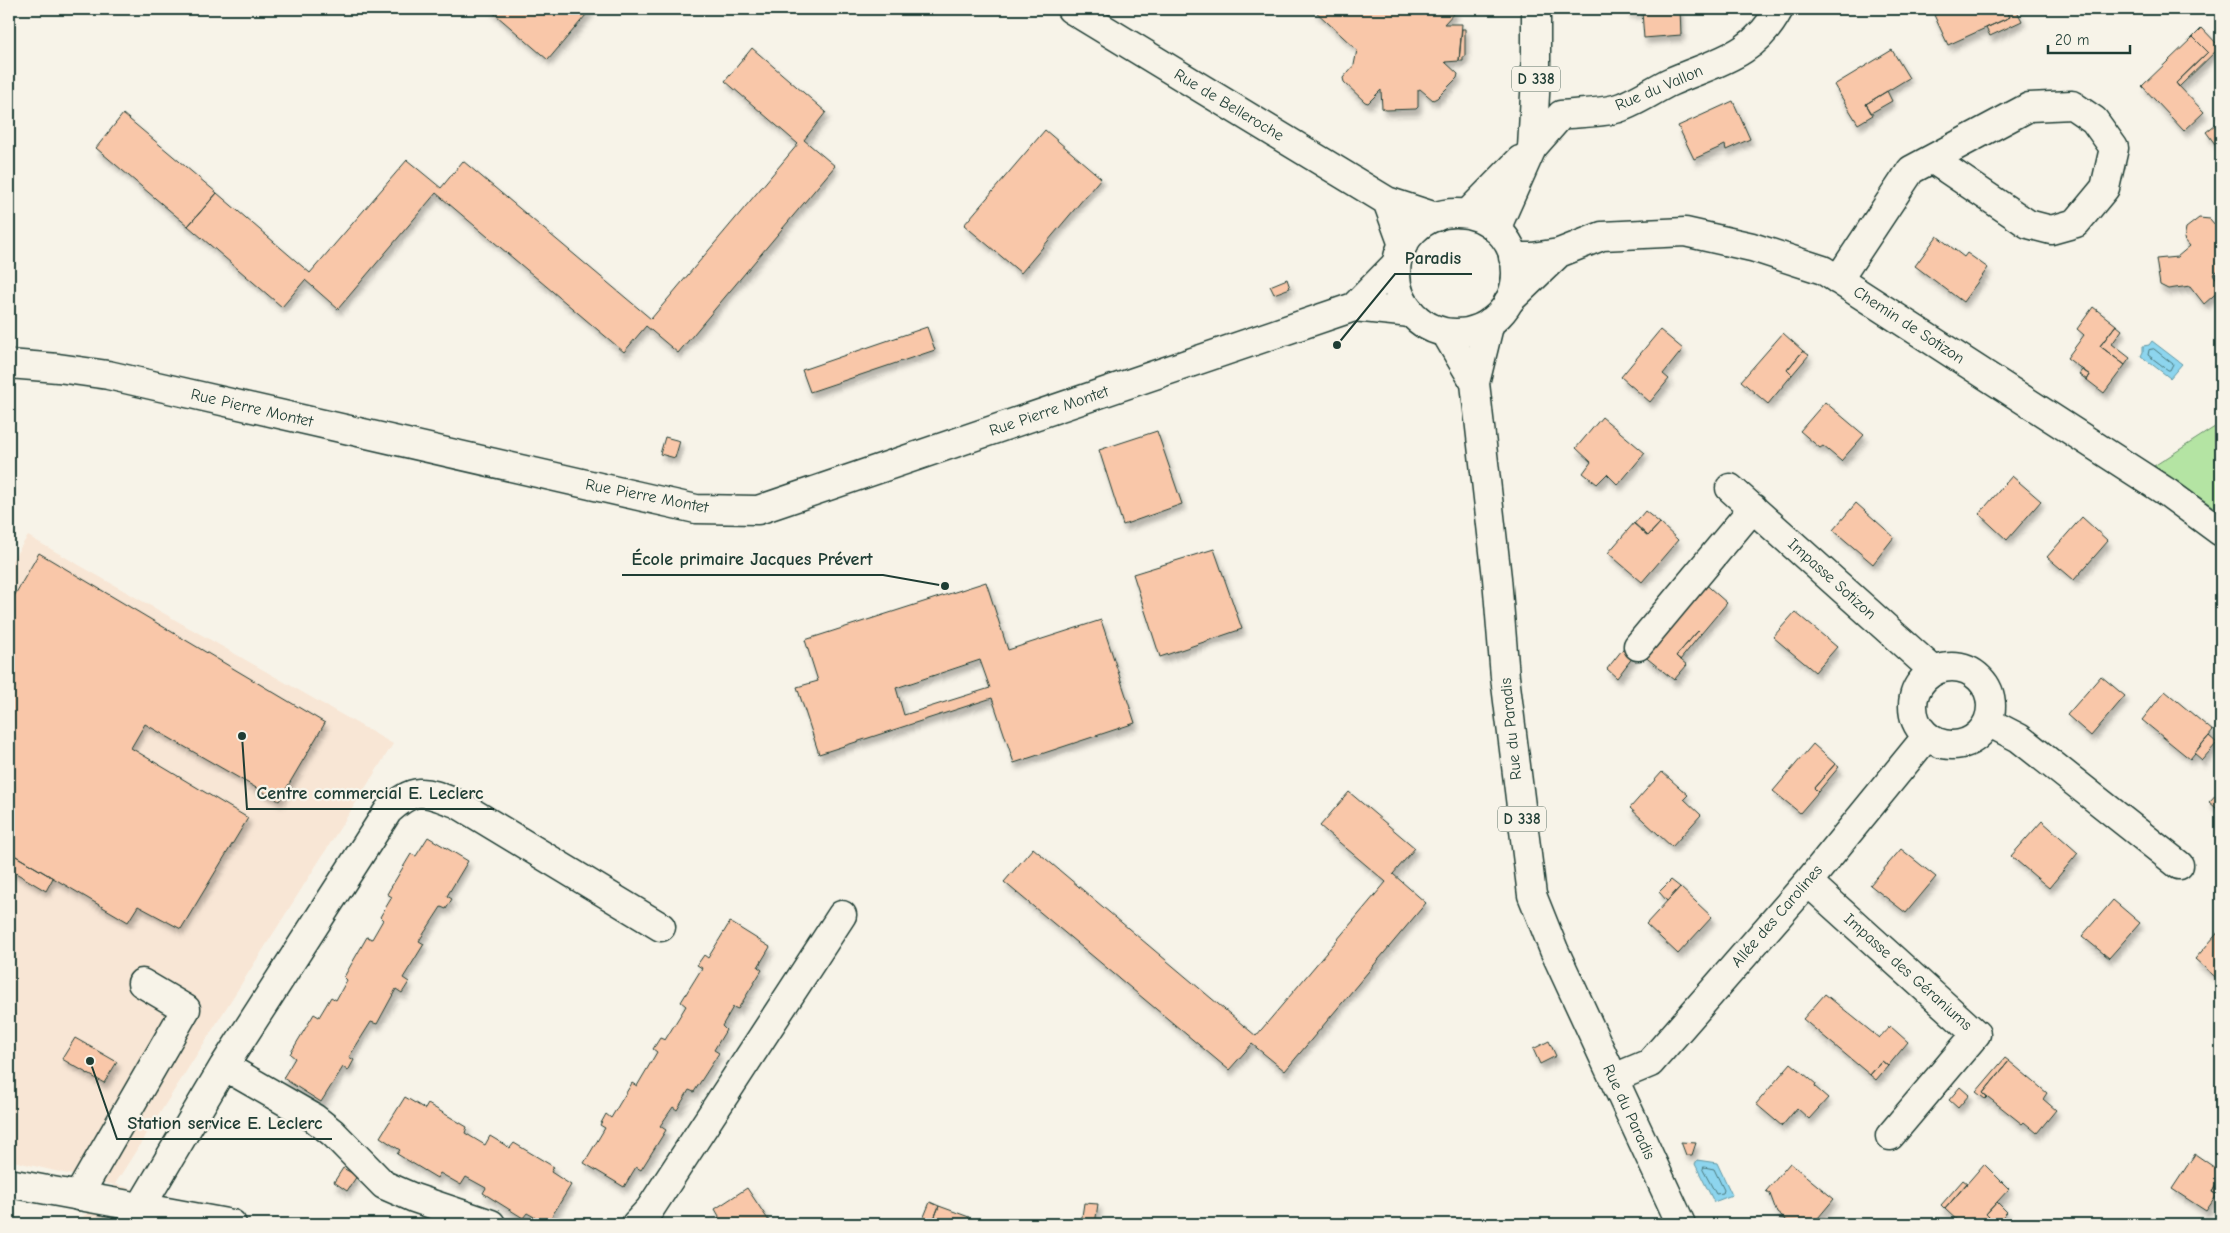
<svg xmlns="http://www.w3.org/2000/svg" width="2230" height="1233" font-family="'Comic Neue',sans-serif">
<defs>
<filter id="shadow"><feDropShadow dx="3" dy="5.5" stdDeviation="2.5" flood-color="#0004"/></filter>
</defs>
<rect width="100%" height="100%" fill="#f7f3e8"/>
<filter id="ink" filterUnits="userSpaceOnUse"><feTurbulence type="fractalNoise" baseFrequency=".02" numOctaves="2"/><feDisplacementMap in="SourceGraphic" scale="10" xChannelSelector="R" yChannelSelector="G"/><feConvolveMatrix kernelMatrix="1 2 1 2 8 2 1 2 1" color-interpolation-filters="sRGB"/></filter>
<g filter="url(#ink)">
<path fill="#f8e6d5" d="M 28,536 L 393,744 L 115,1184 L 257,1224 L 76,1224 L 114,1185 L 9,1160 L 9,565 Z"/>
<path fill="#b4e4a3" stroke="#6a906c" d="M 2221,423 L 2221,512 L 2154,466 Z"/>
<path fill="#8dd5ee" stroke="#6198a4" d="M 2152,341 L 2182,364 L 2170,378 L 2141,356 L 2143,352 L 2143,346 L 2149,345 Z
M 1697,1160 L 1717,1163 L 1732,1195 L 1714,1202 L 1695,1164 Z"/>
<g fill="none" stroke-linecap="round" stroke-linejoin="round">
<path stroke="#4b7a7e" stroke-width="1" d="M 2154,349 L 2173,364 L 2170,370 L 2168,370 L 2148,355 L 2149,350 Z
M 1704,1167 L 1714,1169 L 1724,1190 L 1723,1193 L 1716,1194 L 1703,1170 Z"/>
</g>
<path fill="#f9c7a9" stroke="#1f3d34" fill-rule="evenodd" filter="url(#shadow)" d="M 489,9 L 591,9 L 548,60 Z
M 1313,9 L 1453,9 L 1456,11 L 1444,24 L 1462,24 L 1459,61 L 1445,62 L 1458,74 L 1457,78 L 1437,98 L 1433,100 L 1420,89 L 1418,90 L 1418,107 L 1416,109 L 1386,110 L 1382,108 L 1381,90 L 1368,103 L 1365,102 L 1344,82 L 1343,78 L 1354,65 L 1357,50 Z
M 1628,9 L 1680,9 L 1681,35 L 1644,38 L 1642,12 L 1628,12 Z
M 1948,9 L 2006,9 L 2010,17 L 1948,45 L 1934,15 Z
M 2006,9 L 2016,9 L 2022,21 L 1990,36 L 1986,28 L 2010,17 Z
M 2202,28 L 2220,47 L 2179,87 L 2176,83 L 2208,52 L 2193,37 Z
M 1462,29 L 1465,29 L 1465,57 L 1463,57 L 1463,61 L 1459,61 Z
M 2193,37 L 2208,52 L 2176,83 L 2204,112 L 2184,131 L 2142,86 Z
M 752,48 L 826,112 L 804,140 L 835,166 L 678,353 L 646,326 L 624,352 L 436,193 L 338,309 L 305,280 L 282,307 L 188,226 L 217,193 L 310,273 L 407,160 L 441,188 L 463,161 L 651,319 L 798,144 L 725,81 Z
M 1892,50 L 1909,78 L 1866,104 L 1873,115 L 1858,124 L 1834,85 Z
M 1887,91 L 1892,101 L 1871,113 L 1866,104 Z
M 1733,101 L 1750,139 L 1726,150 L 1725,145 L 1694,159 L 1678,126 Z
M 123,114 L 217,193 L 188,226 L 96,148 Z
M 2221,120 L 2221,152 L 2206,132 Z
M 1045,130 L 1101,178 L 1021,273 L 964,225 Z
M 2199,218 L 2210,219 L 2221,232 L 2221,268 L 2213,274 L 2221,285 L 2221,289 L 2204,304 L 2190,286 L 2168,289 L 2160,285 L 2156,259 L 2177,257 L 2190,246 L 2184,239 L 2186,228 Z
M 1937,236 L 1964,257 L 1967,253 L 1988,268 L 1963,302 L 1915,266 Z
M 1287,279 L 1290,288 L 1274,294 L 1270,286 Z
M 2093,307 L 2116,325 L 2100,346 L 2125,365 L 2104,393 L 2087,380 L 2090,375 L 2067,358 L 2084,335 L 2077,329 Z
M 2116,325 L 2122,330 L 2112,344 L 2130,358 L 2125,365 L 2100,346 Z
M 927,327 L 935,350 L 810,392 L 802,370 Z
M 1660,330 L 1683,349 L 1663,374 L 1669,379 L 1650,402 L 1621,377 Z
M 1783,333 L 1803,351 L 1787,370 L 1792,375 L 1768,404 L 1741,381 Z
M 1803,351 L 1809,355 L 1792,375 L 1787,370 Z
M 2082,370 L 2090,375 L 2087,380 L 2079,374 Z
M 1825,402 L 1864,435 L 1841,461 L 1823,446 L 1820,448 L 1800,431 Z
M 1602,417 L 1645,453 L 1618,485 L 1607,474 L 1597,484 L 1583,473 L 1591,462 L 1576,448 Z
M 1157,431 L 1182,504 L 1123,525 L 1099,450 Z
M 665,437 L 680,441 L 675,458 L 660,454 Z
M 2012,476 L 2041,501 L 2007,540 L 1979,514 Z
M 1856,503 L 1894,537 L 1873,564 L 1833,530 Z
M 1645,511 L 1660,523 L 1648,536 L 1634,524 Z
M 2082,517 L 2108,541 L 2074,580 L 2047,557 Z
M 1634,523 L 1648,536 L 1660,523 L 1678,540 L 1642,582 L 1608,553 Z
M 1214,549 L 1242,629 L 1160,657 L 1133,574 Z
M 39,553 L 325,723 L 279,801 L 145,724 L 131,748 L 248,818 L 181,929 L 138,906 L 128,922 L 9,852 L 9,605 Z
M 1702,581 L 1727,603 L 1701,634 L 1698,631 L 1676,656 L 1687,665 L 1674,680 L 1643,655 Z
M 986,582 L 1008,650 L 1101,620 L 1135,723 L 1014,763 L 992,698 L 819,754 L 797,687 L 818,681 L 805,640 ZM 980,660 L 990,688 L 904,715 L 896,688 Z
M 1795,612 L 1837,647 L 1815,672 L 1773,637 Z
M 1698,631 L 1701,634 L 1680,660 L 1676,656 Z
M 1626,645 L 1636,653 L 1617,678 L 1607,669 Z
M 2101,676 L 2125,696 L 2091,736 L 2067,715 Z
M 2165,691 L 2213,731 L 2190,759 L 2142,720 Z
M 2209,736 L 2217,743 L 2202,760 L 2194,753 Z
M 1813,744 L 1835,764 L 1814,788 L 1818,792 L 1800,813 L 1773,791 Z
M 1835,764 L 1839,767 L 1818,792 L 1814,788 Z
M 1662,772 L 1688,795 L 1684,799 L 1701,815 L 1672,847 L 1630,808 Z
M 2221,789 L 2221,812 L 2209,802 Z
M 1349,792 L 1415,848 L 1393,874 L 1426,903 L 1285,1071 L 1252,1044 L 1229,1070 L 1004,882 L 1033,848 L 1256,1036 L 1386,882 L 1320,826 Z
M 2042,821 L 2078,853 L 2049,888 L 2011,856 Z
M 428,837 L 468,861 L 447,896 L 452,899 L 446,909 L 441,907 L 419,941 L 424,944 L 403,978 L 409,982 L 402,993 L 396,989 L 377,1024 L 371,1022 L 349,1057 L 354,1060 L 348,1071 L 343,1067 L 321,1102 L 283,1078 L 295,1058 L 290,1054 L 314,1014 L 319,1017 L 331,997 L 336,1000 L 347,980 L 344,977 L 367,937 L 372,939 L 383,920 L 380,917 L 392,897 L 387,894 L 411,854 L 416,856 Z
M 1901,849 L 1936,877 L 1906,913 L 1870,885 Z
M 9,852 L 53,878 L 46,891 L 9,869 Z
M 1671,880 L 1680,887 L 1667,901 L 1659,892 Z
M 1680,887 L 1712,917 L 1678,954 L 1646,924 Z
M 2113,900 L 2140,923 L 2109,958 L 2082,936 Z
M 730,922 L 770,947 L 758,967 L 762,970 L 738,1009 L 733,1007 L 722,1026 L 726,1030 L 714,1050 L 719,1053 L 694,1092 L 689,1090 L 677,1110 L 673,1107 L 660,1126 L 666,1130 L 641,1170 L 636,1167 L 624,1187 L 584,1163 L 605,1128 L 600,1125 L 606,1114 L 611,1118 L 632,1083 L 637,1086 L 657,1052 L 653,1049 L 660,1038 L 665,1040 L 686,1006 L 681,1002 L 702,968 L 697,965 L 704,955 L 708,958 Z
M 2221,929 L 2221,982 L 2195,959 Z
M 1825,994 L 1879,1038 L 1890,1026 L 1908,1042 L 1888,1066 L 1882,1061 L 1870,1075 L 1803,1019 Z
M 75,1038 L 117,1062 L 104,1083 L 62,1059 Z
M 1549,1041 L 1556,1056 L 1540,1064 L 1533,1049 Z
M 2005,1058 L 2009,1061 L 1983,1093 L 1987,1097 L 1985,1099 L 1976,1092 Z
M 1882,1061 L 1888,1066 L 1876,1080 L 1870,1075 Z
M 2009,1061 L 2047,1093 L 2043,1099 L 2056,1110 L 2037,1133 L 2024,1122 L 2022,1124 L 1983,1093 Z
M 1791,1063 L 1816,1084 L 1815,1087 L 1828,1098 L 1809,1119 L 1797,1108 L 1782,1126 L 1756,1104 Z
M 1960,1087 L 1969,1095 L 1958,1108 L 1949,1100 Z
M 405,1097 L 425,1109 L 428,1104 L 467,1127 L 465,1133 L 485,1145 L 490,1136 L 510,1148 L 514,1143 L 554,1167 L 551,1172 L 571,1185 L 547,1224 L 527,1213 L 523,1218 L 483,1193 L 486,1188 L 466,1177 L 461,1185 L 440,1173 L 437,1178 L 397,1154 L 400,1150 L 380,1137 Z
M 1681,1142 L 1696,1143 L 1692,1155 L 1686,1155 Z
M 2195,1154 L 2221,1172 L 2221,1177 L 2212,1192 L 2217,1195 L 2206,1211 L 2172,1189 Z
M 1790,1163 L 1834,1199 L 1813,1224 L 1791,1224 L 1777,1213 L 1770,1194 L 1766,1191 Z
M 1984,1164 L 2009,1189 L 1986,1214 L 1996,1224 L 1961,1224 L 1945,1209 Z
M 343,1168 L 357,1176 L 347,1191 L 334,1182 Z
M 2221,1177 L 2221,1194 L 2220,1196 L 2212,1192 Z
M 1963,1180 L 1967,1183 L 1945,1209 L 1941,1205 Z
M 747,1188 L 771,1224 L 717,1224 L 719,1216 L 715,1209 Z
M 930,1202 L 939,1206 L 932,1224 L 921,1224 Z
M 1997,1202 L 2007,1212 L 1996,1224 L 1986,1214 Z
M 1084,1203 L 1098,1204 L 1095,1224 L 1081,1223 Z
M 939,1206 L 969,1217 L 966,1224 L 932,1224 Z"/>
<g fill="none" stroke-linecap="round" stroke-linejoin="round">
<defs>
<path id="minor" d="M 1071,9 L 1387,201 L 1436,217
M 1532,148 L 1561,115 C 1578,113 1598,113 1615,109 C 1632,105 1653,90 1670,82 C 1715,62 1754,57 1779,9
M 1387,201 L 1403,245
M 1513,257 L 1532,257 L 1559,253 L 1602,236 L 1685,232 L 1752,247 L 1823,270 L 2168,493 L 2221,532
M 1838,280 L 1911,170 L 2029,107 L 2072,105 L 2094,120 L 2114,148 L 2105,188 L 2076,223 L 2051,230 L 2028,224 L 1932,159
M 1508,302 L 1559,253
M 1354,307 L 1396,264
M 9,364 L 58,368 L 108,375 L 696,509 L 758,510 L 1354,307 L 1411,313
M 1730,488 L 1933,670
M 1638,646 L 1753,508
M1913 706a39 39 0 1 1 78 0a39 39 0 1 1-78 0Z
M 1988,722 L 2019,738 L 2179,865
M 1808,882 L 1976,1034 L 1890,1136
M 224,1066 L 314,1118 L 333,1133 L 384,1185 L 414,1198 L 491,1224
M 1614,1078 L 1650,1063 L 1808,882 L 1927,736
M 78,1196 L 186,1009 L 142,983
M 140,1208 L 224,1066 L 388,811 C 416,785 425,791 458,804 L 661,927
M 636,1224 L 650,1209 L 842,915"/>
<path id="major" d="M1396 273a60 60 0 1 1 120 0a60 60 0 1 1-120 0Z
M 1467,214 L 1520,160
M 1496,229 L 1532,148 L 1536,77 L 1536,9
M 1490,322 L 1475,383 L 1497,578 L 1505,677 L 1532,895 L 1554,950 L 1681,1224
M 1445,332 L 1475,383
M 9,1183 L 232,1224"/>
</defs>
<use href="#minor" stroke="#1f3d34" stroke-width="31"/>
<use href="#major" stroke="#1f3d34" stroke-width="31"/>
<use href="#minor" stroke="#f7f3e8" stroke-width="28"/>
<use href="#major" stroke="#f7f3e8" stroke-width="28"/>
</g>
</g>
<g text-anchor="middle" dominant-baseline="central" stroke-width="4.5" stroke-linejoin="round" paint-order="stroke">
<g fill="#f7f3e8" stroke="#60746a" stroke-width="1">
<rect x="1512" y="66.5" width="48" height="25" rx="4"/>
<rect x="1498" y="806.5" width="48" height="25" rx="4"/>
</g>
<g font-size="15" font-weight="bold" fill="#1f3d34">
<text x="1536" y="79">D 338</text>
<text x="1522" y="819">D 338</text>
</g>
<g font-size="16" fill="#1f3d34" stroke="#f7f3e8">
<text transform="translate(1659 88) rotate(-23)">Rue du Vallon</text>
<text transform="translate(1229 105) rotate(31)">Rue de Belleroche</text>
<text transform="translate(1909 325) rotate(33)">Chemin de Sotizon</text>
<text transform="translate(252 408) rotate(13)">Rue Pierre Montet</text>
<text transform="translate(1049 411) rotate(-19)">Rue Pierre Montet</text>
<text transform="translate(647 496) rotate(11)">Rue Pierre Montet</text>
<text transform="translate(1832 579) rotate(42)">Impasse Sotizon</text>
<text transform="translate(1511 729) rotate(-96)">Rue du Paradis</text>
<text transform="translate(1777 916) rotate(-49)">Allée des Carolines</text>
<text transform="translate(1908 972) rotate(42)">Impasse des Géraniums</text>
<text transform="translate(1629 1112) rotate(65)">Rue du Paradis</text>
</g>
</g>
<path fill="none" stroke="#1f3d34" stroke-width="2" d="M1337 345L1395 274H1472M945 586L883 575H622M242 736L247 809H494M90 1061L117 1139H332"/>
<g fill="#1f3d34" stroke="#f7f3e8" stroke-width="2">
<circle cx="1337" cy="345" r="5"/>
<circle cx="945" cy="586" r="5"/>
<circle cx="242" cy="736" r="5"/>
<circle cx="90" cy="1061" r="5"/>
</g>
<g font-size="18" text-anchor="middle" font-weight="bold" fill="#1f3d34" stroke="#f7f3e8" stroke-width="4.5" stroke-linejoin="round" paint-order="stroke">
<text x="1433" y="264">Paradis</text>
<text x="752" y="565">École primaire Jacques Prévert</text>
<text x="370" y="799">Centre commercial E. Leclerc</text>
<text x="225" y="1129">Station service E. Leclerc</text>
</g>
<rect width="2230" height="1233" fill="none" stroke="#f7f3e8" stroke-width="30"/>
<rect x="15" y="15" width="2200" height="1203" fill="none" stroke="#1f3d34" stroke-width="2" filter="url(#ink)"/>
<path d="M2048 45v8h82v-8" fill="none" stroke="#1f3d34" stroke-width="2.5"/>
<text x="2055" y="45" font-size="15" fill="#1f3d34" stroke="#f7f3e8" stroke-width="4" paint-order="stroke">20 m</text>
</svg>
